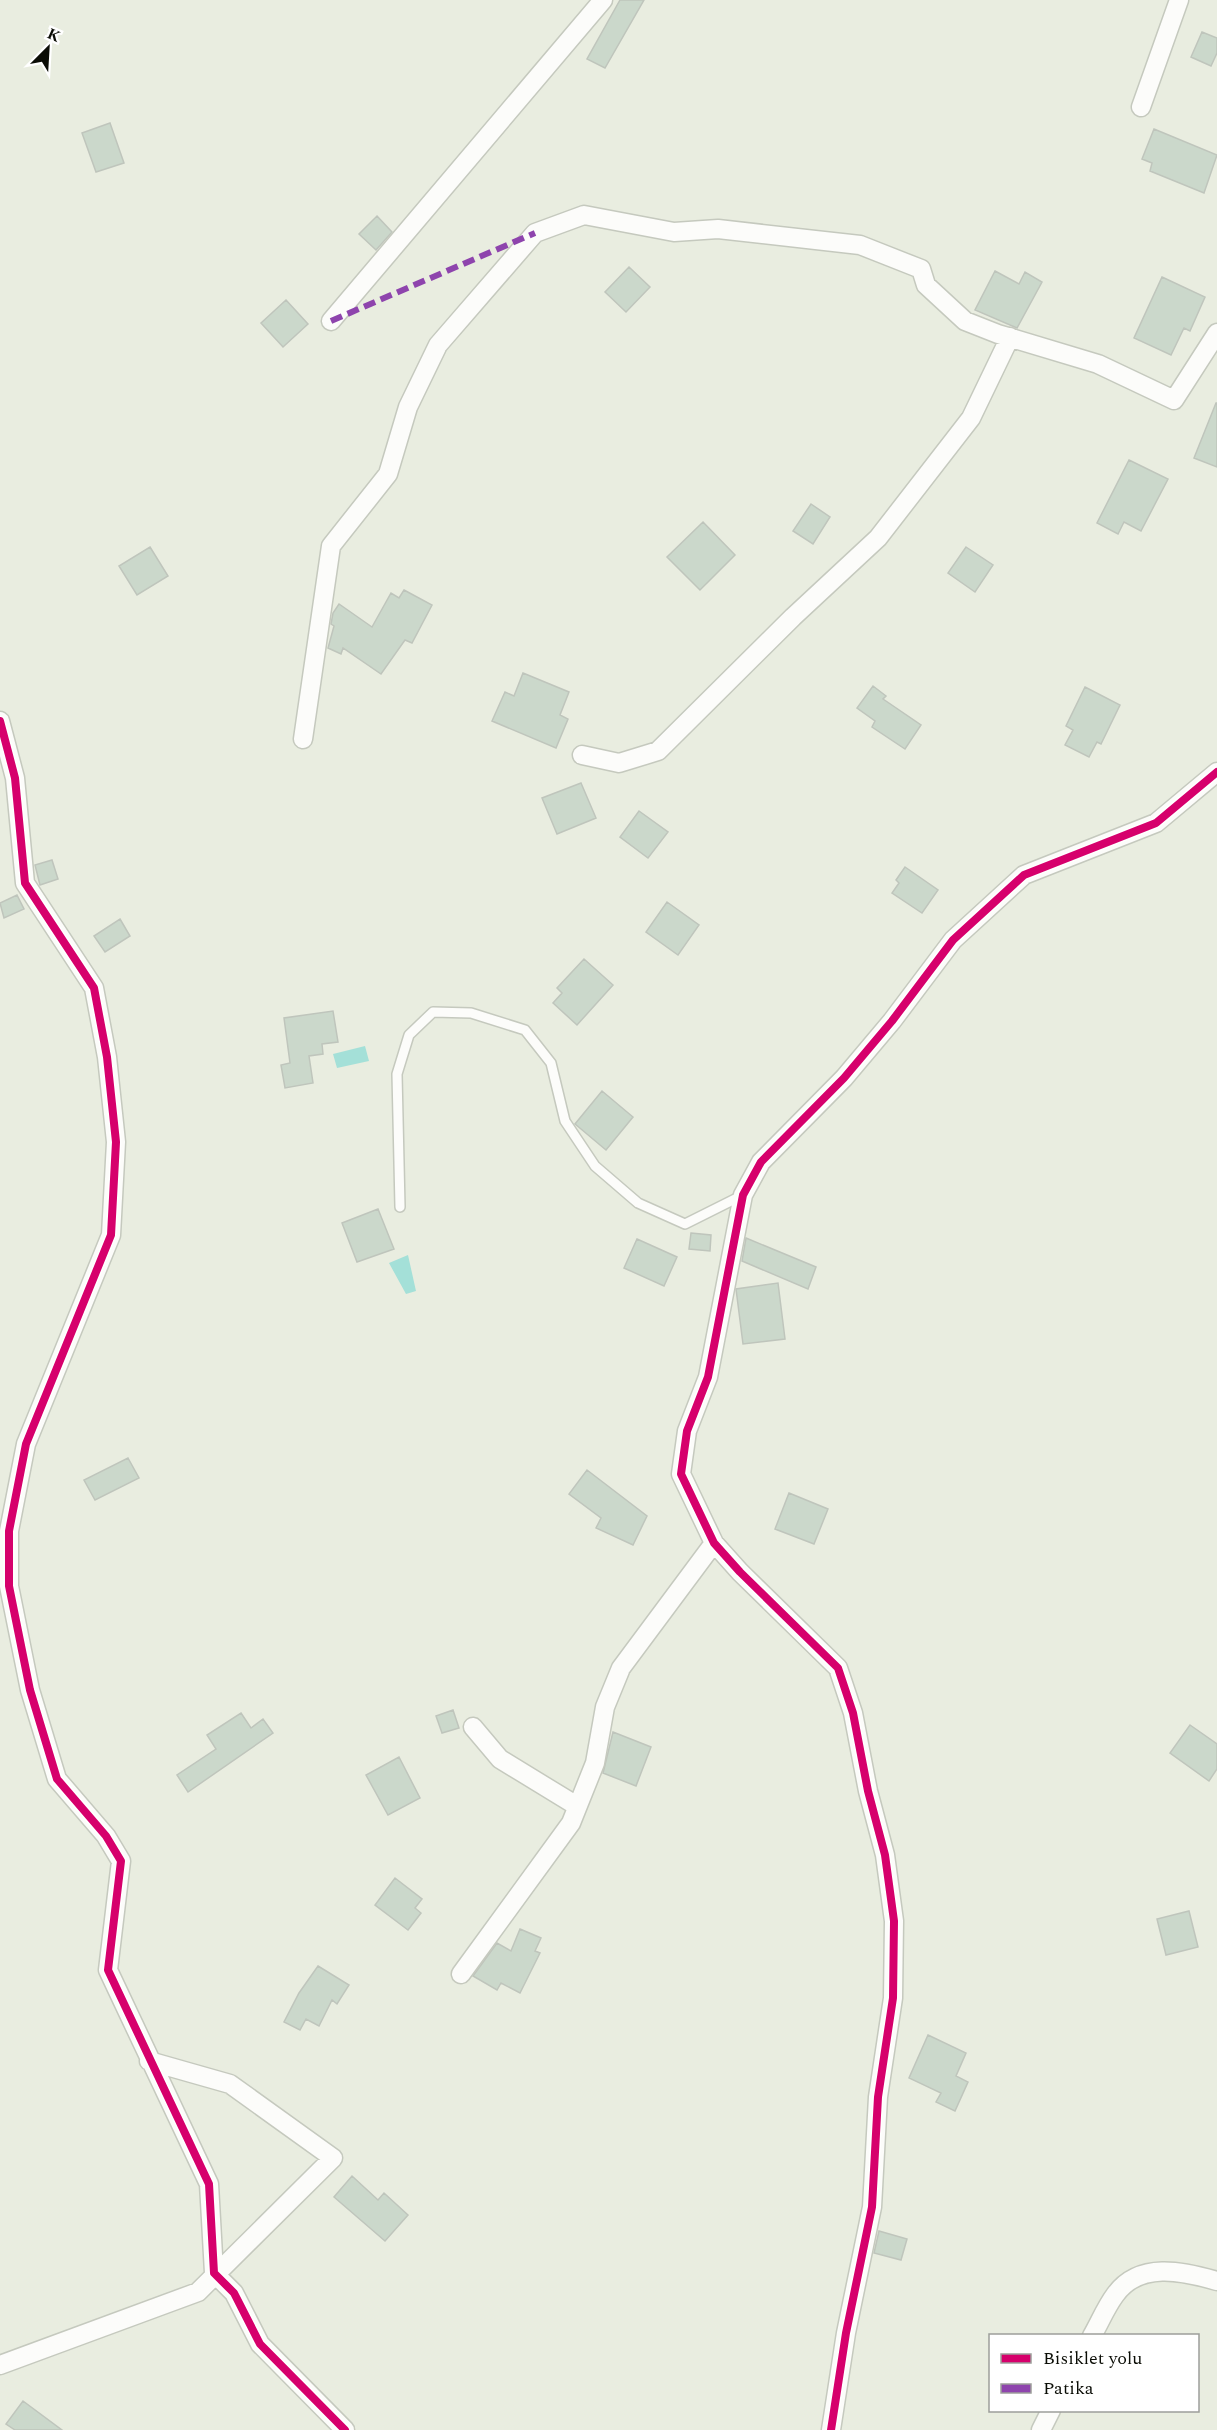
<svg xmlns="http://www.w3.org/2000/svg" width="1217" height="2430" font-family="Spectral,serif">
<rect width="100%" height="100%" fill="#e9ede0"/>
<path fill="#a4e0d8" d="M 365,1046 L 369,1061 L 337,1068 L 333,1054 Z
M 408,1255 L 416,1291 L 406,1294 L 389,1263 Z"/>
<path fill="#cbd8cb" stroke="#bfc5bc" stroke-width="1.5" d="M 620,0 L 644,0 L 605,68 L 587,59 Z
M 1202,32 L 1217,38 L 1217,53 L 1211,66 L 1191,57 Z
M 110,123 L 124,163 L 96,172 L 82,133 Z
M 1154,129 L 1217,155 L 1204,193 L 1150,171 L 1152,163 L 1142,159 Z
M 377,216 L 392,232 L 376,250 L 359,234 Z
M 629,267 L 650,287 L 626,312 L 605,292 Z
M 995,271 L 1019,284 L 1025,272 L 1042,282 L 1017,328 L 975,310 Z
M 1162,277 L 1205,297 L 1190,331 L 1184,328 L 1171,355 L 1134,338 Z
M 286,300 L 308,324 L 283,347 L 261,323 Z
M 1216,403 L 1217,403 L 1217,467 L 1194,458 Z
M 1129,460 L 1168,479 L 1141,531 L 1124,522 L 1118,534 L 1097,523 Z
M 811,504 L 830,517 L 813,544 L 793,531 Z
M 703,522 L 735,555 L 700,590 L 667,557 Z
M 150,547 L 168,576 L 137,595 L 119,566 Z
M 966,547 L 993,565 L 975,592 L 948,573 Z
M 404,590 L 432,605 L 412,643 L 405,640 L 381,674 L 343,648 L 341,654 L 328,648 L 334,626 L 331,624 L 333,613 L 339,604 L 372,627 L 391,593 L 399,598 Z
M 523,673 L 569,692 L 560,715 L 568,719 L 556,748 L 492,721 L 505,692 L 514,696 Z
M 873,686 L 886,696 L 883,699 L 921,725 L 905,749 L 872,727 L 875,721 L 857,708 Z
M 1085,687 L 1120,705 L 1101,744 L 1097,742 L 1089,757 L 1065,745 L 1073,730 L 1066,726 Z
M 581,783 L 596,818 L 557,834 L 542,798 Z
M 639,811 L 668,832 L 648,858 L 620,837 Z
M 52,860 L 58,879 L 40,885 L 35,865 Z
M 905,867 L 938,890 L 922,913 L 892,893 L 899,883 L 896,880 Z
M 17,895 L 24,909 L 4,918 L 0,903 Z
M 667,902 L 699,925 L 678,955 L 646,932 Z
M 120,919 L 130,936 L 105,952 L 94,936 Z
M 584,959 L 613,985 L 577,1025 L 553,1003 L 562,993 L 557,988 Z
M 333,1011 L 338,1042 L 322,1044 L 323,1054 L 309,1056 L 313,1083 L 285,1088 L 281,1065 L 290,1063 L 284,1018 Z
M 602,1091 L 633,1117 L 606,1150 L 575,1124 Z
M 378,1209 L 394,1249 L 357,1262 L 342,1223 Z
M 691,1233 L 711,1235 L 710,1251 L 689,1249 Z
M 746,1238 L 816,1267 L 808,1289 L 742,1261 Z
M 637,1239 L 677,1257 L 664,1286 L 624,1268 Z
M 778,1283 L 785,1339 L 743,1344 L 736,1289 Z
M 128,1458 L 139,1478 L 95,1500 L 84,1480 Z
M 587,1470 L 647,1516 L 633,1545 L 596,1528 L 601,1518 L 569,1494 Z
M 789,1493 L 828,1509 L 814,1544 L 775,1529 Z
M 453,1710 L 459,1728 L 442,1733 L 436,1716 Z
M 241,1713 L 251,1728 L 263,1719 L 273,1733 L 188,1792 L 177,1775 L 216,1749 L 207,1735 Z
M 1190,1725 L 1217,1744 L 1217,1769 L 1209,1781 L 1170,1753 Z
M 613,1732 L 651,1747 L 636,1786 L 603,1773 Z
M 399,1757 L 420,1798 L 388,1815 L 366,1775 Z
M 395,1878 L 422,1899 L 415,1908 L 421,1913 L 408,1930 L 375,1905 Z
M 1189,1911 L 1198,1947 L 1166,1955 L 1157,1919 Z
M 520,1929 L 541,1938 L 535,1951 L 540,1953 L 520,1993 L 501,1983 L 497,1990 L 473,1976 L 497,1943 L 511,1951 Z
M 318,1966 L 349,1985 L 337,2004 L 332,2000 L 319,2026 L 306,2019 L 300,2030 L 284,2022 L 299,1993 Z
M 928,2035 L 966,2053 L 956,2076 L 968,2082 L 955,2111 L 936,2102 L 941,2093 L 909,2078 Z
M 352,2176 L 378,2200 L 384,2193 L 408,2215 L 385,2241 L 334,2197 Z
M 879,2231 L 907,2239 L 901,2260 L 874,2253 Z
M 23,2401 L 62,2430 L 15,2430 L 6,2424 Z"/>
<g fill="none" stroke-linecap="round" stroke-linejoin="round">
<defs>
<path id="lane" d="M 400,1207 L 397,1074 L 409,1035 L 433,1012 L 471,1013 L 525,1030 L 551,1063 L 565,1121 L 595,1166 L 638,1203 L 685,1224 L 743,1195"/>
<path id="street" d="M 1141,107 L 1179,0
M 331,321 L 603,0
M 0,721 L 15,778 L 25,883 L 94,988 L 107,1057 L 116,1142 L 111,1235 L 26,1444 L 9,1531 L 9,1586 L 30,1690 L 57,1779 L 106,1836 L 121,1861 L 108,1970 L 209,2184 L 214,2273 L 234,2293 L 260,2344 L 345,2430
M 303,739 L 331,546 L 388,474 L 408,407 L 438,345 L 535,233 L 584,215 L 674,232 L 718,229 L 860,245 L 921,269 L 926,285 L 965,321 L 998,334 L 1098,364 L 1174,400 L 1217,333
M 582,755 L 619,763 L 658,751 L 793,617 L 878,538 L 971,418 L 1010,337
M 473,1727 L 500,1759 L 577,1806
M 461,1974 L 571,1823 L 595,1763 L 605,1707 L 621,1668 L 714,1543
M 1092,2336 C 1100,2322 1106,2307 1115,2295 C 1139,2261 1183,2271 1217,2281
M 0,2365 L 198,2292 L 333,2158 L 230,2084 L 149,2061
M 831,2430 L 846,2333 L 872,2207 L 878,2097 L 893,1998 L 894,1921 L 885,1855 L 868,1791 L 853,1713 L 838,1668 L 740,1572 L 714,1543 L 681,1474 L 687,1431 L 708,1377 L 743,1195 L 761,1162 L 844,1078 L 892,1021 L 953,940 L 1024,875 L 1156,823 L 1217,772
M 1041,2430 L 1051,2410"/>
</defs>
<use href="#lane" stroke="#c5c9be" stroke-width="12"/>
<use href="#street" stroke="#c5c9be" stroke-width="21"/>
<use href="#lane" stroke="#fcfcfa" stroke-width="9"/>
<use href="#street" stroke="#fcfcfa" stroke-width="18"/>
<path stroke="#8e44ad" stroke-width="6" stroke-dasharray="12 6" stroke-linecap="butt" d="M 331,321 L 535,233"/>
<defs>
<path id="cycleway" d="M 0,721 L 15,778 L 25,883 L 94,988 L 107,1057 L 116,1142 L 111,1235 L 26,1444 L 9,1531 L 9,1586 L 30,1690 L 57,1779 L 106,1836 L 121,1861 L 108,1970 L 209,2184 L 214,2273 L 234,2293 L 260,2344 L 345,2430
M 831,2430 L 846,2333 L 872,2207 L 878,2097 L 893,1998 L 894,1921 L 885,1855 L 868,1791 L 853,1713 L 838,1668 L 740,1572 L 714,1543 L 681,1474 L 687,1431 L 708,1377 L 743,1195 L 761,1162 L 844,1078 L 892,1021 L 953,940 L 1024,875 L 1156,823 L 1217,772"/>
</defs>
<use href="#cycleway" stroke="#fff" stroke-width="11"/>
<use href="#cycleway" stroke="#d6006c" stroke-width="8"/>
</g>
<rect x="989" y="2334" width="210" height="78" fill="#ffffff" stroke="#9d9e9b" stroke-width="1.5"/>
<rect x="1001" y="2354" width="30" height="9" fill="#d6006c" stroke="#9d9e9b" stroke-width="1.5"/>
<text x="1043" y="2364" font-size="18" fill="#0b0d06">Bisiklet yolu</text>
<rect x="1001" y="2384" width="30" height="9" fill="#8e44ad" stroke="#9d9e9b" stroke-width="1.5"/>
<text x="1043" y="2394" font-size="18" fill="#0b0d06">Patika</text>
<g transform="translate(48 48) rotate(24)" stroke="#ffffff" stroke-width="4.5" paint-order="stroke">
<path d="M0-4.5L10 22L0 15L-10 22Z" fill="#0b0d06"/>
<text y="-9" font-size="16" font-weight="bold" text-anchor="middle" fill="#0b0d06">K</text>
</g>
</svg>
